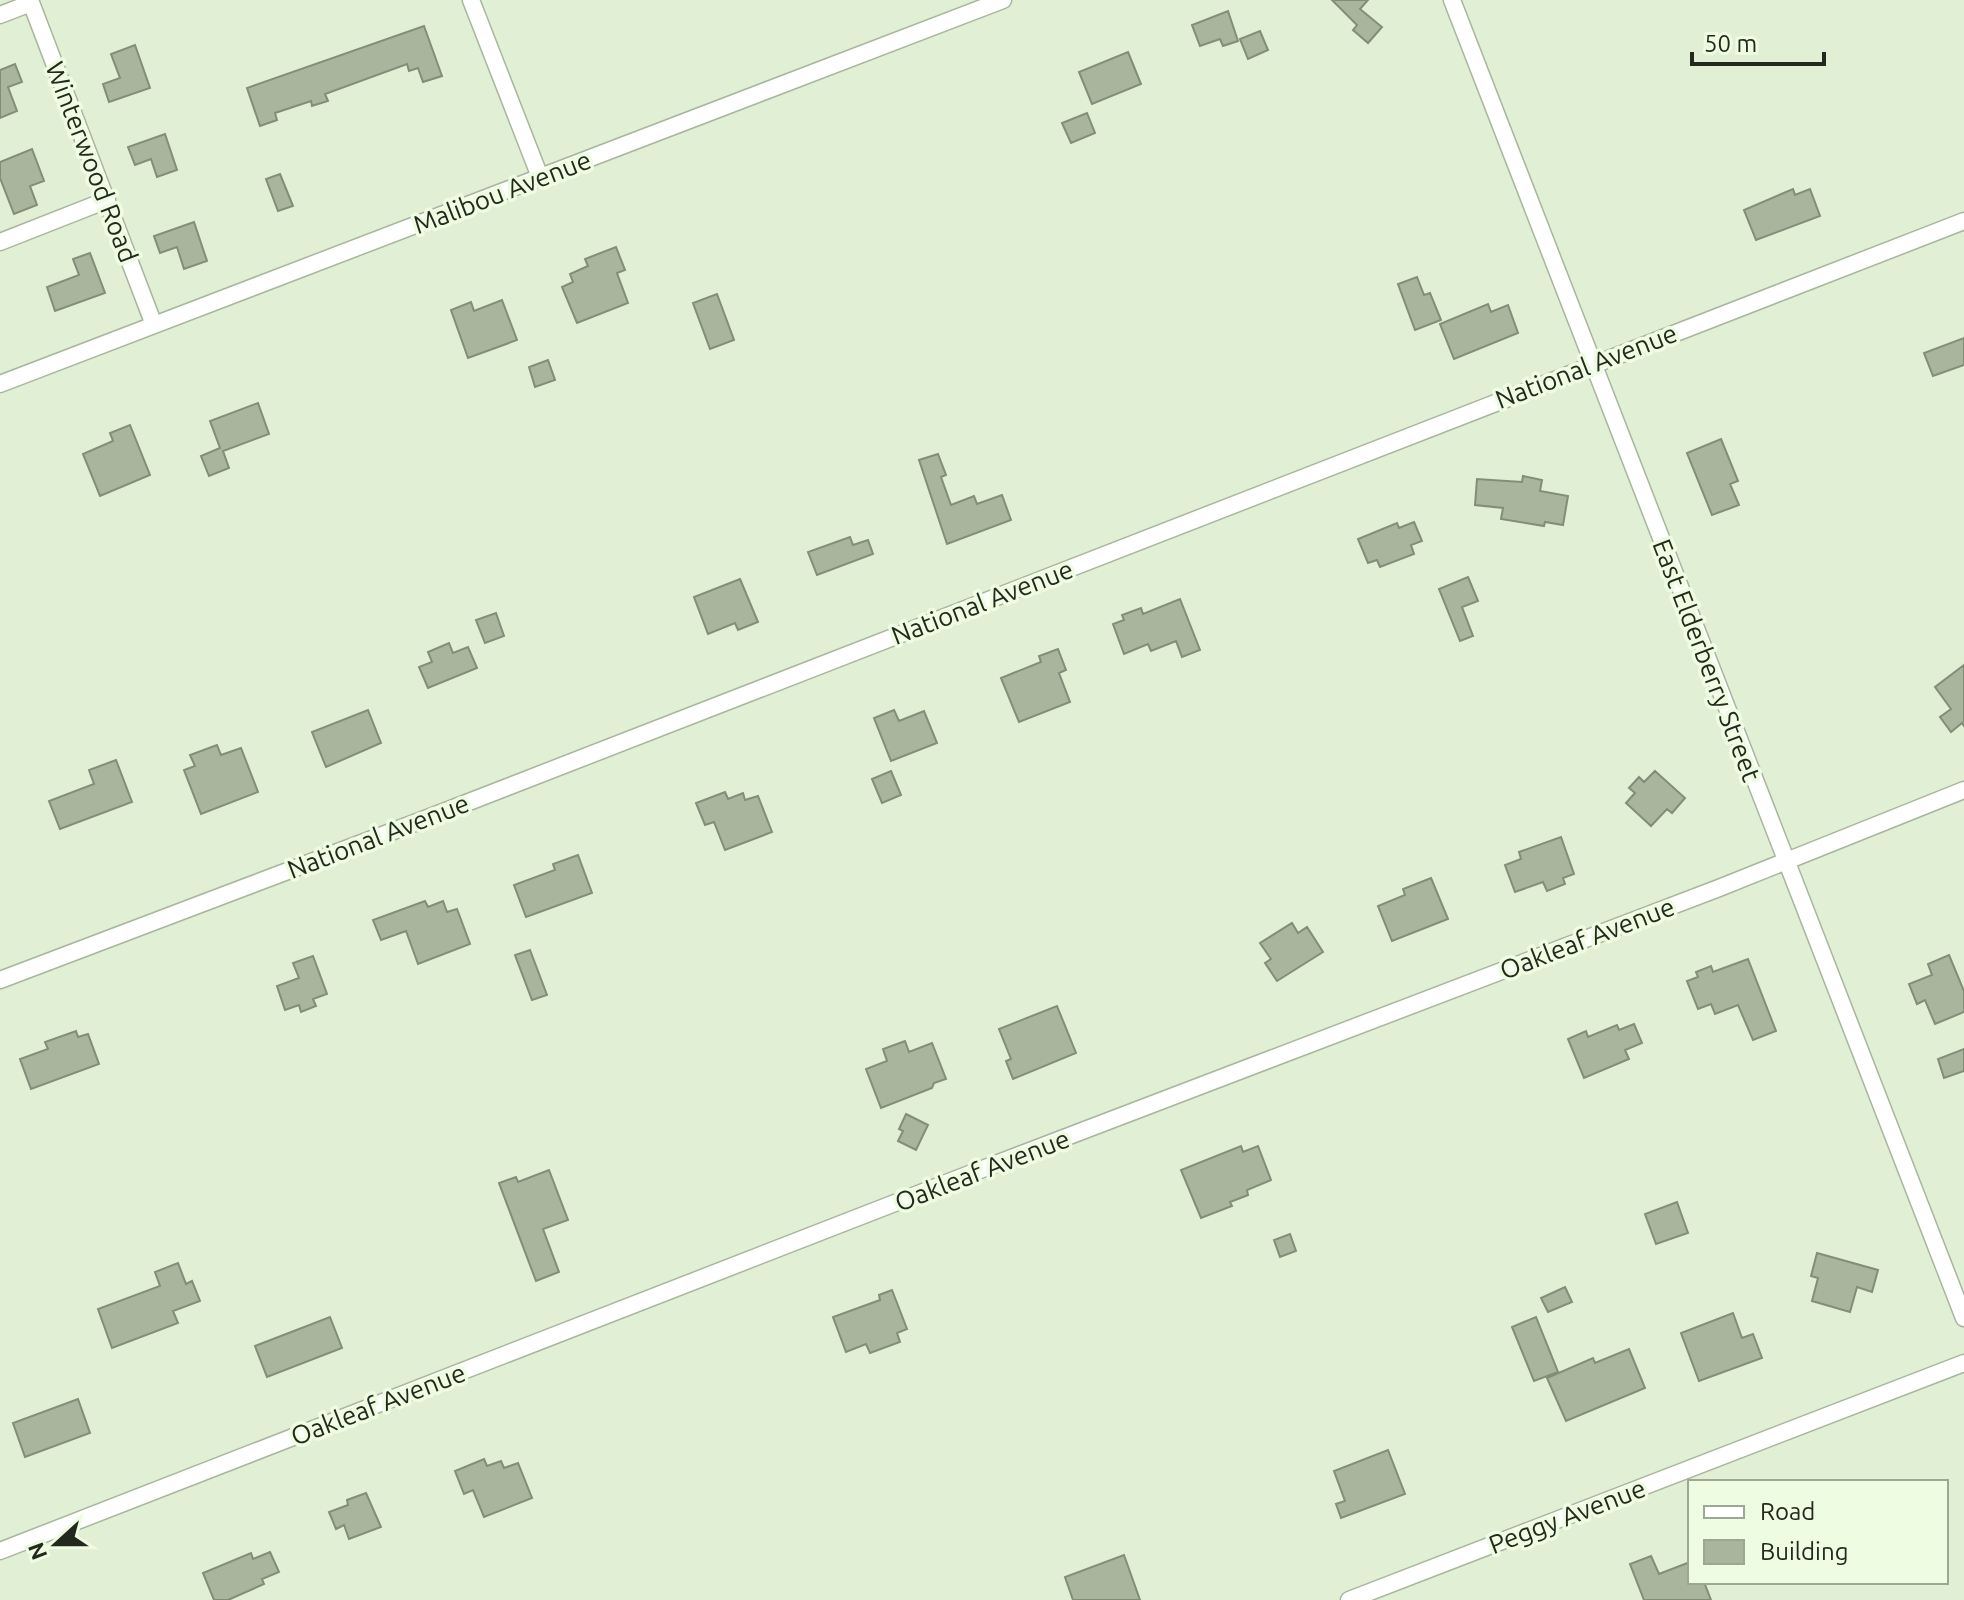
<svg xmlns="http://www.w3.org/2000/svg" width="1964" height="1600" font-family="Ubuntu,sans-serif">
<rect width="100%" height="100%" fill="#e1efd5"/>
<path fill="#a9b59d" stroke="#828e77" stroke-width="2" d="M 1332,0 L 1368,0 L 1360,9 L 1382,27 L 1368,43 L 1353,30 L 1357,25 Z
M 1228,11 L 1238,41 L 1223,46 L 1220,39 L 1200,46 L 1192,25 Z
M 424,26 L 442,76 L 423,82 L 418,68 L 409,71 L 407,64 L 325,94 L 328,101 L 312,106 L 311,101 L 275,113 L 277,120 L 260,126 L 247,88 Z
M 1260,31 L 1268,50 L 1248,59 L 1240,39 Z
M 135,45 L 150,88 L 109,102 L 103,84 L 120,78 L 111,54 Z
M 1128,52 L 1141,84 L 1092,104 L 1079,72 Z
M 15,64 L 22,82 L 8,87 L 17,111 L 0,118 L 0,70 Z
M 1087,113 L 1095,133 L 1071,143 L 1062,123 Z
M 165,134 L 177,170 L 157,177 L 151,159 L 135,165 L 128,147 Z
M 32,149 L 44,181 L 30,186 L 37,205 L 14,214 L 0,178 L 0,162 Z
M 280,174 L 293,206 L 278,211 L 266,179 Z
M 1793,189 L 1795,195 L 1810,189 L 1820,216 L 1756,240 L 1744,210 Z
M 194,222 L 207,261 L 184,269 L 177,247 L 160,253 L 154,236 Z
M 616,247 L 625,270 L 617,273 L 628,303 L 577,323 L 562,287 L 573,282 L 570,274 L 588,266 L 585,259 Z
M 90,253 L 105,293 L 55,311 L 47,287 L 79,275 L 73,259 Z
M 1417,277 L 1424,295 L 1430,293 L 1441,320 L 1415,330 L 1398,284 Z
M 717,294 L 734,340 L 710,349 L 693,303 Z
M 502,300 L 517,340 L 468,358 L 451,310 L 471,302 L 474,311 Z
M 1488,304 L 1491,312 L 1508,305 L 1518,333 L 1454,359 L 1440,324 Z
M 1964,338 L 1964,365 L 1933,376 L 1924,353 Z
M 548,360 L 555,380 L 535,387 L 529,367 Z
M 258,403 L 269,434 L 223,451 L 229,468 L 209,476 L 201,456 L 220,448 L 210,421 Z
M 130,425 L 150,475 L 100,496 L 83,454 L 113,441 L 110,433 Z
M 1721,439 L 1738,481 L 1730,484 L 1739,505 L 1712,515 L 1687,453 Z
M 938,454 L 946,475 L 941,477 L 951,505 L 974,496 L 977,504 L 1002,495 L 1011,520 L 947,544 L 919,460 Z
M 1523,476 L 1542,480 L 1540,491 L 1568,496 L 1563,525 L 1545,522 L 1544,526 L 1501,519 L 1503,508 L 1475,505 L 1477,479 L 1522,482 Z
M 1414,522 L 1422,541 L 1411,545 L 1414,554 L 1380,567 L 1377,560 L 1368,563 L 1358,539 L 1397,523 L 1399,528 Z
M 850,537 L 853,545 L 868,540 L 873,554 L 817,575 L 808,552 Z
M 1468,577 L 1478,601 L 1462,607 L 1473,636 L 1460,641 L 1439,589 Z
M 740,579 L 758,622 L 738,630 L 735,623 L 708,634 L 694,597 Z
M 1180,599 L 1200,650 L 1182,657 L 1176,641 L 1151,651 L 1148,644 L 1124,654 L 1113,624 L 1124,620 L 1122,615 L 1141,608 L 1143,614 Z
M 496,613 L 504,636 L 485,643 L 476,620 Z
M 449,643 L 453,653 L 468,647 L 477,668 L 428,688 L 419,667 L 432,662 L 428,652 Z
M 1058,649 L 1066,670 L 1059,673 L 1070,702 L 1019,722 L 1001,678 L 1041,662 L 1039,656 Z
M 1964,665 L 1964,726 L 1962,723 L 1951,732 L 1940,717 L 1951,709 L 1935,687 Z
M 368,710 L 381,743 L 326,767 L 312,732 Z
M 894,710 L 899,721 L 924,711 L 937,743 L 891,761 L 874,718 Z
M 217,745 L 221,755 L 241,748 L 258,792 L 201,814 L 184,770 L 195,766 L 190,755 Z
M 116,760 L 132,802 L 60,829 L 49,801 L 94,784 L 89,770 Z
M 891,771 L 901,795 L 882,803 L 872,779 Z
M 1655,771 L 1685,798 L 1672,813 L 1667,809 L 1651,826 L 1626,803 L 1635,793 L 1629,788 L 1639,777 L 1644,782 Z
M 725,792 L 728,799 L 743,793 L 745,800 L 758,796 L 772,832 L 725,850 L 714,822 L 705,825 L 696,803 Z
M 1561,837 L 1574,874 L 1563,878 L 1565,884 L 1547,891 L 1543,882 L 1515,892 L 1505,865 L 1521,859 L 1519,852 Z
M 578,855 L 592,893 L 526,917 L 514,885 L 555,870 L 553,864 Z
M 1431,878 L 1448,919 L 1392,941 L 1378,906 L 1405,895 L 1403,889 Z
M 425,901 L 428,907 L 443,901 L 447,912 L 457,909 L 470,944 L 418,964 L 406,931 L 381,940 L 373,920 Z
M 1292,923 L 1298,933 L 1307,927 L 1323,952 L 1277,981 L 1265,963 L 1271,959 L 1260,943 Z
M 530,950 L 547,995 L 532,1000 L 515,955 Z
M 1949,955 L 1964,991 L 1964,1012 L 1935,1024 L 1925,1000 L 1917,1004 L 1909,984 L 1932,975 L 1928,964 Z
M 313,956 L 327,994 L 313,999 L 316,1006 L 301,1012 L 299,1005 L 285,1010 L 277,986 L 299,978 L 293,963 Z
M 1748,959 L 1776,1031 L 1753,1040 L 1738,1005 L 1715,1014 L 1711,1004 L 1698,1009 L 1687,981 L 1698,977 L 1696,972 L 1711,966 L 1713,972 Z
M 1057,1006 L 1076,1053 L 1013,1079 L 1006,1061 L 1011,1059 L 999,1029 Z
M 1634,1024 L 1642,1043 L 1625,1050 L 1629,1059 L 1584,1078 L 1568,1039 L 1586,1031 L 1588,1037 L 1617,1025 L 1619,1030 Z
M 76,1031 L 78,1037 L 88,1034 L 99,1064 L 31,1089 L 20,1059 L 48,1049 L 45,1042 Z
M 905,1041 L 909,1052 L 932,1043 L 946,1079 L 934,1083 L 932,1088 L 881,1108 L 866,1069 L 887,1061 L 883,1049 Z
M 1964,1049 L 1964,1071 L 1944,1078 L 1938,1059 Z
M 906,1114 L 928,1125 L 916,1150 L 898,1141 L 903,1131 L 899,1129 Z
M 1241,1146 L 1243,1152 L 1258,1146 L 1271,1180 L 1247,1190 L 1248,1195 L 1230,1202 L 1232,1206 L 1201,1218 L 1181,1170 Z
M 549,1170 L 568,1220 L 543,1229 L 559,1272 L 536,1281 L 499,1183 L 516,1177 L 518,1182 Z
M 1677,1202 L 1688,1233 L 1656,1244 L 1645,1214 Z
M 1290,1234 L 1296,1251 L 1280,1257 L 1274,1240 Z
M 1817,1253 L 1878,1270 L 1872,1292 L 1857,1287 L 1850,1312 L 1812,1301 L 1818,1278 L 1811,1276 Z
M 178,1263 L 186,1284 L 192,1281 L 200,1301 L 173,1311 L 178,1323 L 112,1348 L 98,1309 L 160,1286 L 155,1272 Z
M 1565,1287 L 1572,1302 L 1548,1312 L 1541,1298 Z
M 892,1290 L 907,1329 L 897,1333 L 900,1342 L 870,1353 L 866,1344 L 846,1352 L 833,1317 L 880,1300 L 879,1295 Z
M 1733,1313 L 1742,1338 L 1753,1334 L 1762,1358 L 1699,1381 L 1681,1333 Z
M 330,1317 L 342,1348 L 267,1377 L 255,1346 Z
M 1536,1317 L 1558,1372 L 1534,1381 L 1512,1327 Z
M 1629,1349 L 1645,1388 L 1566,1421 L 1547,1378 L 1593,1358 L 1595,1363 Z
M 78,1399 L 90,1433 L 25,1457 L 13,1423 Z
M 1388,1450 L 1405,1494 L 1341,1518 L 1336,1504 L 1345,1501 L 1334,1471 Z
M 484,1459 L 487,1466 L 501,1461 L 504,1468 L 518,1463 L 532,1498 L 484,1517 L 473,1490 L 464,1494 L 455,1471 Z
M 366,1493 L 381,1527 L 349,1539 L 344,1525 L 336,1529 L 329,1512 L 348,1505 L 347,1500 Z
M 270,1552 L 279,1572 L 262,1579 L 264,1584 L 228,1600 L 214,1600 L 203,1573 L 251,1553 L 253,1559 Z
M 1124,1555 L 1140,1600 L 1073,1600 L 1065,1577 Z
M 1651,1556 L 1659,1574 L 1690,1562 L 1690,1582 L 1704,1582 L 1711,1600 L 1644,1600 L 1630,1564 Z"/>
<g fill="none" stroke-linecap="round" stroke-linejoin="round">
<defs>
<path id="street" d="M 30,0 L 154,325
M 471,0 L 540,177
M 1452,0 L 1964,1318
M 0,15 L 31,3
M 0,242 L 107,200
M 0,384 L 1003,0
M 0,980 L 425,819 L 1964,221
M 0,1551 L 972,1173 L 1719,888 L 1964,790
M 1349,1600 L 1964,1363"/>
</defs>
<use href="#street" stroke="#a9b69e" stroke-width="19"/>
<use href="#street" stroke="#fff" stroke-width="16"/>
</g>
<g text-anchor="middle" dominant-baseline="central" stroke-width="7" stroke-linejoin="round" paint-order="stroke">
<g font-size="26" fill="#242920" stroke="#eefce2">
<text transform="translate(92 162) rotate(69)">Winterwood Road</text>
<text transform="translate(502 192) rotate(-21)">Malibou Avenue</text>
<text transform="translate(1586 366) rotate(-21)">National Avenue</text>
<text transform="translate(982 602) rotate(-21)">National Avenue</text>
<text transform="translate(1707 660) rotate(69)">East Elderberry Street</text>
<text transform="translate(378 836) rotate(-21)">National Avenue</text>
<text transform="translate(1587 938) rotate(-21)">Oakleaf Avenue</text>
<text transform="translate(982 1170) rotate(-21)">Oakleaf Avenue</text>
<text transform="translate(378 1404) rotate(-21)">Oakleaf Avenue</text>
<text transform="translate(1567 1516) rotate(-21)">Peggy Avenue</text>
</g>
</g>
<rect x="1688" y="1480" width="260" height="104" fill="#eefce2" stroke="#9da894" stroke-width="2"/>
<rect x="1704" y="1506" width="40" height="12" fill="#ffffff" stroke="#9da894" stroke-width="2"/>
<text x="1760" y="1520" font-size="24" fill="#242920">Road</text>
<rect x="1704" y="1540" width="40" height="24" fill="#a9b59d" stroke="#9da894" stroke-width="2"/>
<text x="1760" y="1560" font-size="24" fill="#242920">Building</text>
<g transform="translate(56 1544) rotate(249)" stroke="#eefce2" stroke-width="6" paint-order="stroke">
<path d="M0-6L14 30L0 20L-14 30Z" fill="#242920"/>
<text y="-12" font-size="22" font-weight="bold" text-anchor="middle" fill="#242920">N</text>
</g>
<path d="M1692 52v12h132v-12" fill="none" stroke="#242920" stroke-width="4"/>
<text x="1704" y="52" font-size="24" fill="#242920" stroke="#eefce2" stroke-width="6" paint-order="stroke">50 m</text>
</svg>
